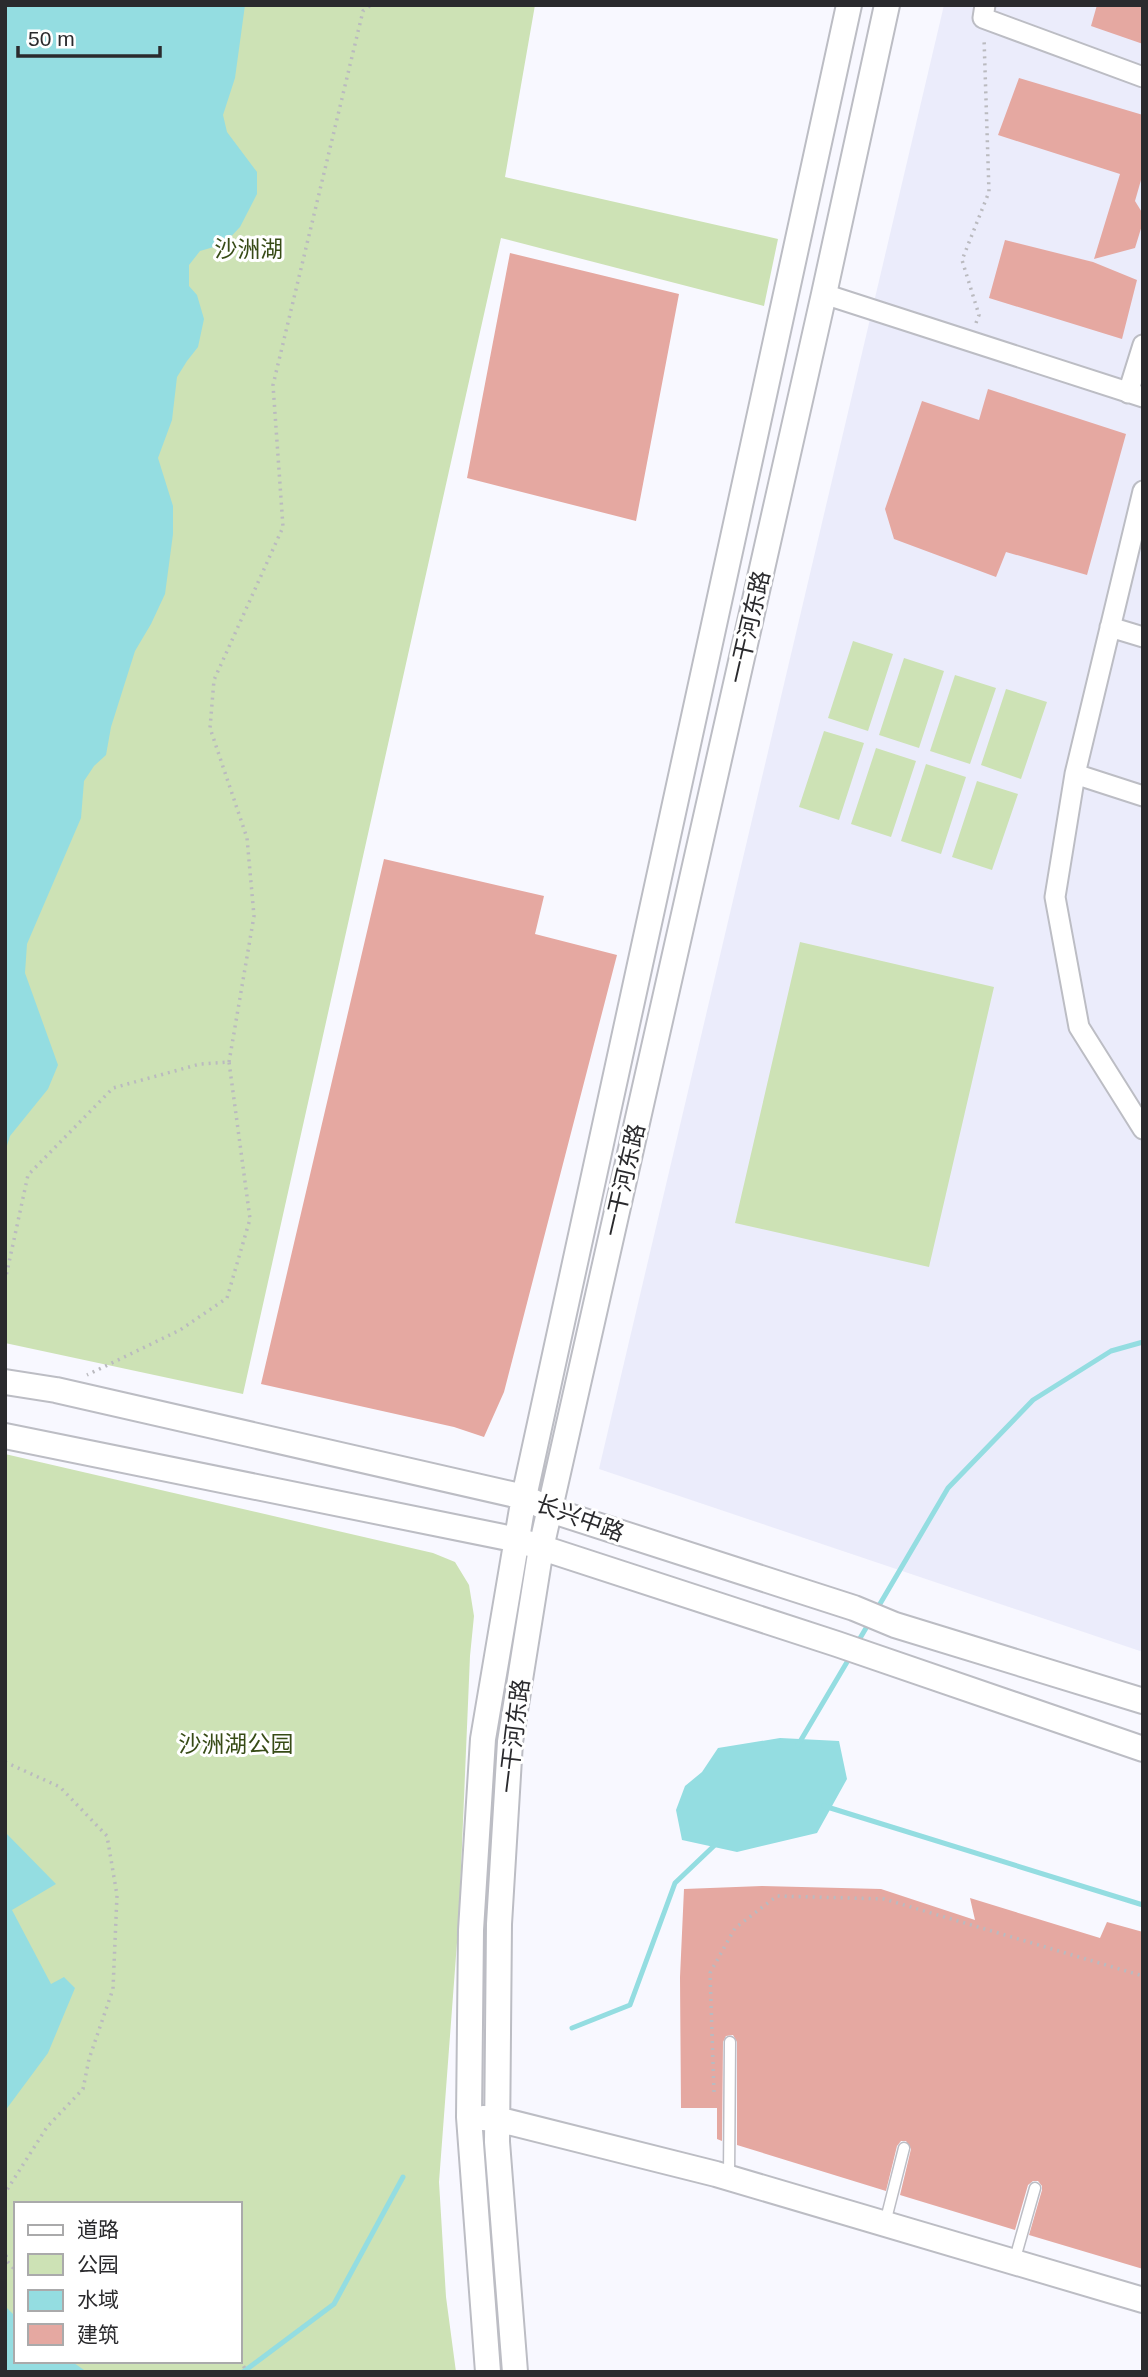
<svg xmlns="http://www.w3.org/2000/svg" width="1148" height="2377" font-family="Arial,'Noto Sans SC',sans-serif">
<rect width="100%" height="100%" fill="#f8f8ff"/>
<path fill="#ebecfb" d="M 944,5 L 1143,5 L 1143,1652 L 599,1469 Z"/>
<path fill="#cde2b5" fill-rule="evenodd" d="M 5,5 L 535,5 L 505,177 L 778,239 L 764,306 L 501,238 L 243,1394 L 5,1343 Z
M 853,641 L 893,654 L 868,731 L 828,718 Z
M 904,658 L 944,671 L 919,748 L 879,735 Z
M 955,675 L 996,688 L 970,764 L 930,751 Z
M 1006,689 L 1047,702 L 1021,779 L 981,765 Z
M 824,731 L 864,743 L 839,820 L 799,807 Z
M 876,748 L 916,761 L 891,837 L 851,824 Z
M 926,764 L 966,777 L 941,854 L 901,841 Z
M 977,781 L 1018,794 L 992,870 L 952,857 Z
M 800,942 L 994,987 L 929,1267 L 735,1223 Z
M 5,1454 L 433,1553 L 455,1562 L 469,1585 L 474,1616 L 470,1656 L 459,1916 L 439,2182 L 446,2297 L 456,2372 L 5,2372 ZM 16,2204 L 240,2204 L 240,2361 L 16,2361 Z"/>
<path fill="#94dde1" d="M 5,5 L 245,5 L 235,78 L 223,115 L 227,132 L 257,172 L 257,194 L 240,227 L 224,244 L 200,251 L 189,265 L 189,286 L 197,295 L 204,319 L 198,347 L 187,361 L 177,377 L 172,420 L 158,458 L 173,506 L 173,534 L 165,594 L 151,624 L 135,651 L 111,727 L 106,755 L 94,766 L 84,781 L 81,818 L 27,944 L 25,973 L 58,1065 L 48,1089 L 10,1136 L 5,1152 Z
M 780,1738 L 839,1741 L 847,1779 L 817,1833 L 737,1852 L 682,1840 L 676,1810 L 685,1786 L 702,1772 L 718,1748 Z
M 5,1832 L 56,1884 L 12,1910 L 51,1984 L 64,1977 L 75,1988 L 48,2053 L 5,2111 Z
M 5,2306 L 16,2317 L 16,2361 L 71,2361 L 87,2372 L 5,2372 Z"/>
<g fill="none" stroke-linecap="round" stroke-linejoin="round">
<path stroke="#94dde1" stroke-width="5" d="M 877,1609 L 948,1488 L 1033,1400 L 1111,1351 L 1143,1342
M 856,1645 L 869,1623
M 798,1745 L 850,1657
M 824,1806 L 1143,1905
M 572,2028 L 630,2005 L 675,1883 L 718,1842
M 243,2372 L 334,2304 L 403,2177"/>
</g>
<path fill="#e5a8a1" d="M 1097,5 L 1143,5 L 1143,44 L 1091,26 Z
M 1019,78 L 1143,115 L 1143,173 L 1135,201 L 1143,214 L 1143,222 L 1135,248 L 1094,259 L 1120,174 L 998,135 Z
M 1005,240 L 1093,262 L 1137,280 L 1122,339 L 989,298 Z
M 510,253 L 679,294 L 636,521 L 467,478 Z
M 988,389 L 1126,434 L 1087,575 L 1006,552 L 996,577 L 894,539 L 885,509 L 922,401 L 979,420 Z
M 384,859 L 544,896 L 535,934 L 617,955 L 504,1392 L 484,1437 L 454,1427 L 261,1384 Z
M 762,1886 L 881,1889 L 975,1920 L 970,1898 L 1100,1938 L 1107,1922 L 1143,1932 L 1143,2269 L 1029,2235 L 1042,2190 L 1042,2186 L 1038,2181 L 1033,2181 L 1028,2185 L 1015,2230 L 900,2195 L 911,2149 L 906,2141 L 901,2141 L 897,2146 L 886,2191 L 737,2145 L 737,2042 L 733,2035 L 726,2036 L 723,2042 L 722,2141 L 717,2139 L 717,2108 L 681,2108 L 680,1977 L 684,1889 Z"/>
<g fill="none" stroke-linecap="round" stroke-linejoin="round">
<defs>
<path id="service" d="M 729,2177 L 730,2042
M 885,2223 L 904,2148
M 1014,2262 L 1035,2188"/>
<path id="minor" d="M 985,5 L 983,18 L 1143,77
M 824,294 L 1143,397
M 1128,393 L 1143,345
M 1143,491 L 1075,774 L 1055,897 L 1079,1027 L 1143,1129
M 1110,627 L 1143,637
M 1075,774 L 1143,796"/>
<path id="tertiary" d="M 5,1382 L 56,1390 L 524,1497 L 550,1510 L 854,1608 L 895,1625 L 1143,1701
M 5,1436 L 518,1540 L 837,1644 L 1143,1749
M 483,2118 L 497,2119 L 716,2174 L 1143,2300
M 488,2372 L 469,2117 L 471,1930 L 483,1739 L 524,1497 L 849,5
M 515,2372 L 497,2142 L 499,1924 L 510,1742 L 541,1548 L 824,294 L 887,5"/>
</defs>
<use href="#service" stroke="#bcbdc4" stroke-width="13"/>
<use href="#minor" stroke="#bcbdc4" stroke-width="23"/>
<use href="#tertiary" stroke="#bcbdc4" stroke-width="28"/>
<path stroke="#bababf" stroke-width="3.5" stroke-dasharray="2 5" stroke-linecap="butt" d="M 976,323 L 979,315 L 962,260 L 989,192 L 984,38
M 229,1062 L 254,916 L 247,838 L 210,728 L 214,680 L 283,527 L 273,385 L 363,11 L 371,5
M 5,1281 L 28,1175 L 113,1088 L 200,1064 L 229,1062 L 250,1219 L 227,1298 L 180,1330 L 87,1375
M 5,1762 L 60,1787 L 107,1836 L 117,1895 L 113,1989 L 89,2059 L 83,2089 L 47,2127 L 5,2193
M 714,2092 L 710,1973 L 735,1928 L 777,1896 L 884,1899 L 1143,1976
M 5,2248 L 7,2261 L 16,2271
M 240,2360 L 247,2372"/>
<use href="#service" stroke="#fff" stroke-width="10"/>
<use href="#minor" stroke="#fff" stroke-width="19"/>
<use href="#tertiary" stroke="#fff" stroke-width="24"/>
</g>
<g text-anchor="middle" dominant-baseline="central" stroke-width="6" stroke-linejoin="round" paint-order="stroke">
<g font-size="23" fill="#374b16" stroke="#fff">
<text x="249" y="249">沙洲湖</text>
<text x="236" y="1744">沙洲湖公园</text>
</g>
<g font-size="23" fill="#2a2a2d" stroke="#fff">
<text transform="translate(749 627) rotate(-77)">一干河东路</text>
<text transform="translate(624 1180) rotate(-77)">一干河东路</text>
<text transform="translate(580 1518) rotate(20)">长兴中路</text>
<text transform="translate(514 1736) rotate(-83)">一干河东路</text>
</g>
</g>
<rect width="1148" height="2377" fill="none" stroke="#2a2a2d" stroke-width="14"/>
<rect x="14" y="2202" width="228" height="161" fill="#ffffff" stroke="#aaaaab" stroke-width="2"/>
<rect x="28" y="2225" width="35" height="10" fill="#ffffff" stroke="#aaaaab" stroke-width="2"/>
<text x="77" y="2237" font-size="21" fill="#2a2a2d">道路</text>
<rect x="28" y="2254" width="35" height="21" fill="#cde2b5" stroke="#aaaaab" stroke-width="2"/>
<text x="77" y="2272" font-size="21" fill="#2a2a2d">公园</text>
<rect x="28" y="2290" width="35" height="21" fill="#94dde1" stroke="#aaaaab" stroke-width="2"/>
<text x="77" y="2307" font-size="21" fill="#2a2a2d">水域</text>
<rect x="28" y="2324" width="35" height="21" fill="#e5a8a1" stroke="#aaaaab" stroke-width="2"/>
<text x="77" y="2342" font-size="21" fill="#2a2a2d">建筑</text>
<path d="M18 46v10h142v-10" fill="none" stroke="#2a2a2d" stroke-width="3.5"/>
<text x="28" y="46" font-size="21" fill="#2a2a2d" stroke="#ffffff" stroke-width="5" paint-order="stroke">50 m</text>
</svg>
